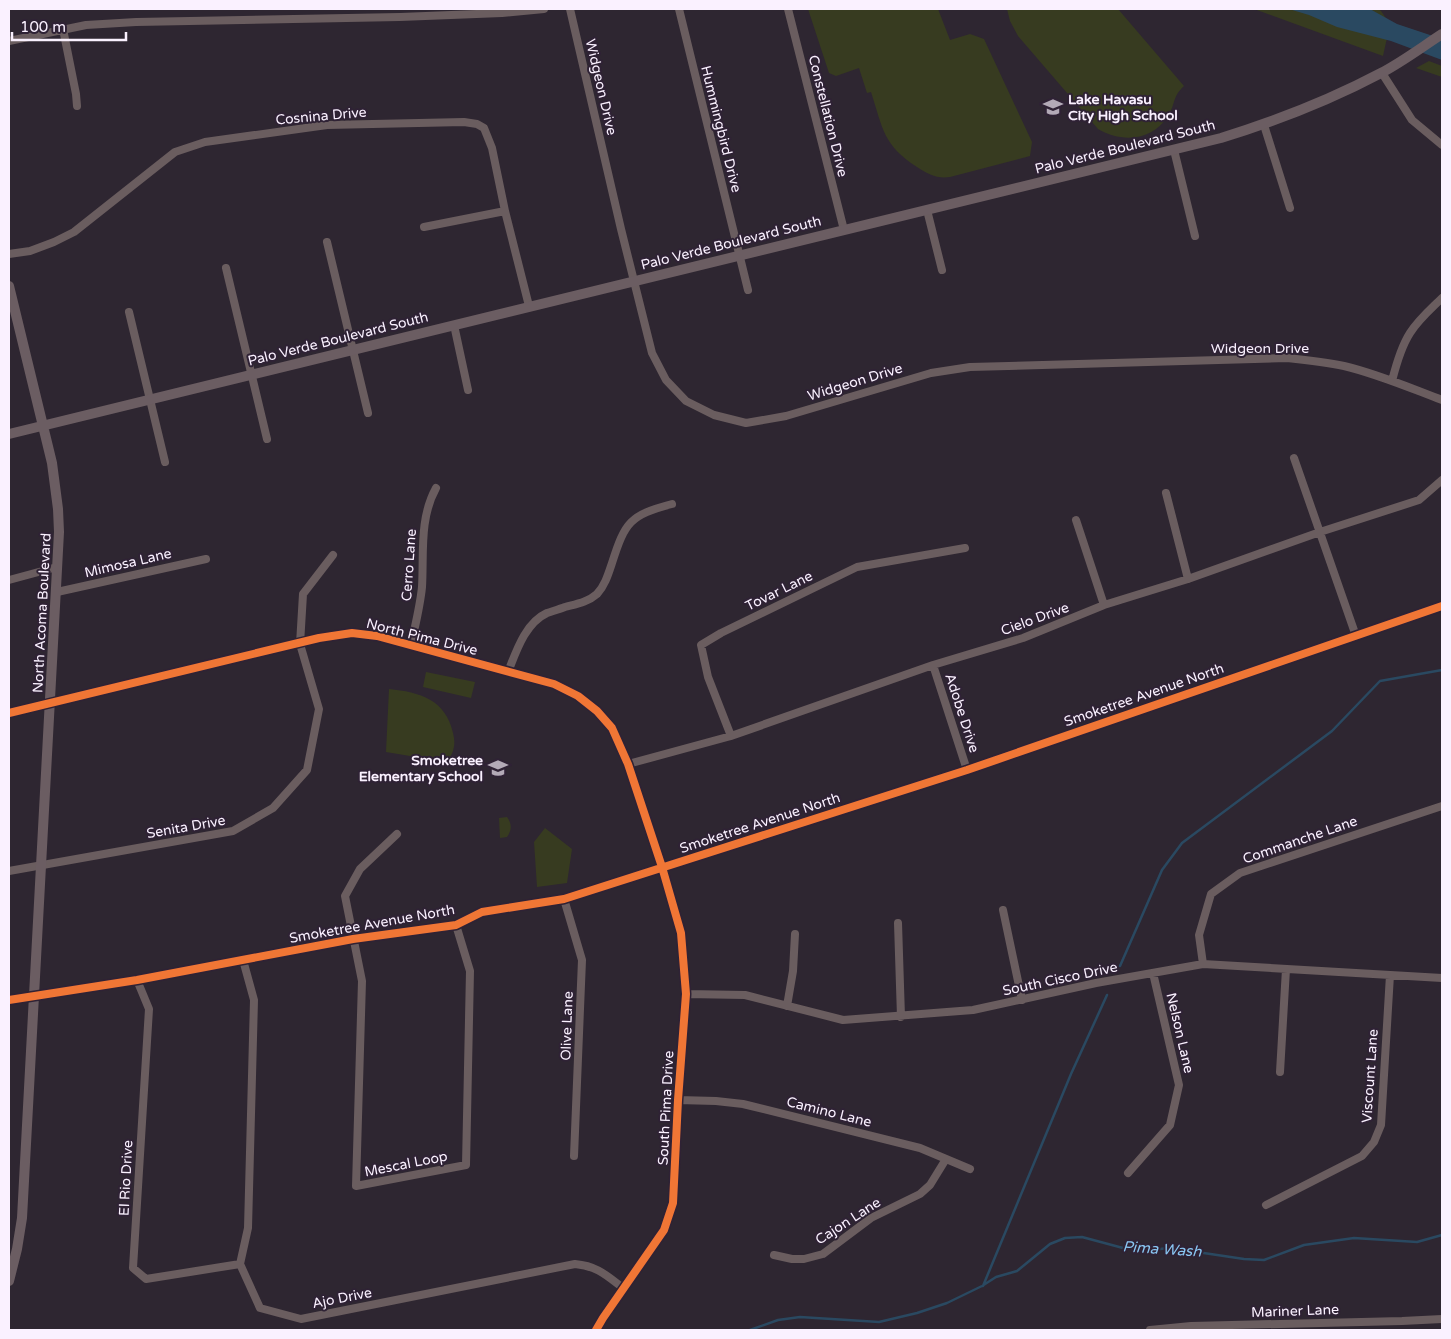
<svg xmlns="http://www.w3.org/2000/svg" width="1451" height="1339" font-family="'Varela Round',sans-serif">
<rect width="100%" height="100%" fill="#2e2631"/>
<path fill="#373b20" d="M 808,9 L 938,9 L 950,40 L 970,34 L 984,39 L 1032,142 L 1030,156 L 950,177 C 937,179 928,174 917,167 C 883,145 883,129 871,92 L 867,93 L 859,68 L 836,76 L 829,73 Z
M 1007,9 L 1118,9 L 1184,86 C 1172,97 1176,103 1168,116 C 1152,141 1122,143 1098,129 L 1018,36 L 1010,21 Z
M 1254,9 L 1378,9 L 1381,11 L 1390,24 L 1383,56 Z
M 1429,61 L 1442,66 L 1442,77 L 1416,68 Z
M 426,672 L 475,682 L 471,698 L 423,687 Z
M 389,689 C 420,692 446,700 453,733 C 456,744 454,754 446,762 L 386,752 Z
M 507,817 C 512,824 512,830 507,837 L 500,838 L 499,818 Z
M 545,828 L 572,849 L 567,883 L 537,887 L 534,842 Z"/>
<path fill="#2a4961" d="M 1289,9 L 1370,9 L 1397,24 L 1442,39 L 1442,60 L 1391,41 L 1337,27 L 1309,15 Z"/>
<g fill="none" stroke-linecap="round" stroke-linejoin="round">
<path stroke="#2a4961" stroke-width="2.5" d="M 1120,966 L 1162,870 L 1182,843 L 1332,731 L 1380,681 L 1442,670
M 983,1286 L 1071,1074 L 1107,995
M 750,1330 L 778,1320 L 800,1317 L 879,1322 L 917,1313 L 947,1303 L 982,1286 L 996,1277 L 1017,1271 L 1050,1244 L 1065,1238 L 1082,1237 L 1123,1248 L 1153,1250 L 1175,1247 L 1197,1252 L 1244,1259 L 1264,1260 L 1304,1245 L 1354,1238 L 1417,1242 L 1442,1235"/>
<path stroke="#6a5d5f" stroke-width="8" d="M 570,9 L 621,229 L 652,353 L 666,380 L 686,401 L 714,415 L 746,423 L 786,416 L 931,373 L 970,367 L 1287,358 C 1306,360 1325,362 1344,366 C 1378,374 1410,388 1442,400
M 679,9 L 748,290
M 788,9 L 844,230
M 63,29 L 76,94 L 77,106
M 9,41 L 86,25 L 136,22 L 400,17 L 502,13 L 544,9
M 1382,73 L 1412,120 L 1442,145
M 1264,125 L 1290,208
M 1174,150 L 1195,236
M 927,210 L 942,270
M 424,227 L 505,211
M 327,242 L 368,413
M 9,254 L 30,251 L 54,242 L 74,232 L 175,152 L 205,142 L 327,125 L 464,122 L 477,124 L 484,128 L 492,148 L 505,211 L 529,306
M 226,268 L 267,439
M 129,312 L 165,462
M 454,325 L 468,390
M 1392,381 C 1396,365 1401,347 1410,333 C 1419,319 1431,309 1442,298
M 1294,458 L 1356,636
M 1166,493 L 1188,579
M 1076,520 L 1104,605
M 9,580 L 57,567
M 57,592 L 206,559
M 411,645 C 415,626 420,607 422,587 C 424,554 419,519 436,488
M 933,665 L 967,770
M 508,672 C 516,652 525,623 547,613 C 553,611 560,609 565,607 C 576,604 588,602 597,594 C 605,585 608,575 612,563 C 625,522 630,515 672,504
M 9,713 L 319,638 L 352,633 L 377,636 L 554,684 L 578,696 L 597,711 L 612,728 L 628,764 L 662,867 L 681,933 L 686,994 L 678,1100 L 673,1203 L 664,1230 L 603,1318 L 596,1330
M 731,736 L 708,677 L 701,645 L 721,633 L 857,567 L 965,548
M 628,764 L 731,736 L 933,665 L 1023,638 L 1104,605 L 1188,579 L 1320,532 L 1419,500 L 1442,480
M 397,834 L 360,869 L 345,896 L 362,981 L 356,1186 L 466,1165 L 470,971 L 456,925
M 9,871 L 233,831 L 273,808 L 307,770 L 319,709 L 300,644 L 303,594 L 333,555
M 564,899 L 582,960 L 574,1156
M 1003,910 L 1022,1000
M 898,923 L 901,1017
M 243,960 L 254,1000 L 248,1228 L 240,1264 L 260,1308 L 301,1319 L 575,1264 C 597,1266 606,1275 623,1288
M 1203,964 L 1199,935 L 1211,894 L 1240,873 L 1442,806
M 137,980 L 149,1009 L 133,1268 L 146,1279 L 240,1264
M 686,994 L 745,995 L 843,1020 L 973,1010 L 1096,983 L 1203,964 L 1442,978
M 9,1000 L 137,980 L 353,939 L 456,925 L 482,912 L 564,899 L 967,770 L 1442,606
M 787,1006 L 793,971 L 795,934
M 1280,1072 L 1286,969
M 678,1100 L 716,1101 L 743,1104 L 920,1148 L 970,1169
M 1128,1173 L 1170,1125 L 1179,1085 L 1153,973
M 1266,1205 L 1362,1156 L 1374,1142 L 1381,1125 L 1390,975
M 774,1255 L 792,1259 L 804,1259 L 823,1254 L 871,1218 L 920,1194 L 930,1185 L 946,1159
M 1150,1330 L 1191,1326 L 1402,1321 L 1442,1319"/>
<path stroke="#6b5d62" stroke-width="10" d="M 9,286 L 52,463 L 58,509 L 59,532 L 22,1218 L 17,1249 L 9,1281
M 9,434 L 1221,138 C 1276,121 1330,100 1381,73 C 1402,62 1422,47 1442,34"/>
<defs>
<path id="cycleway" d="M 9,713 L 319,638 L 352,633 L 377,636 L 554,684 L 578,696 L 597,711 L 612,728 L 628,764 L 662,867 L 681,933 L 686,994 L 678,1100 L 673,1203 L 664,1230 L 603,1318 L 596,1330
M 9,1000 L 137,980 L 353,939 L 456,925 L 482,912 L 564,899 L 967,770 L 1442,606"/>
</defs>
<use href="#cycleway" stroke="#2f2235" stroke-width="11"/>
<use href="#cycleway" stroke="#f07635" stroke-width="8"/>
</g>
<defs>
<symbol id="school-bare" viewBox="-9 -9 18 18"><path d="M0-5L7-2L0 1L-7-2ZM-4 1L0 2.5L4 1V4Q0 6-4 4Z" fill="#b3aab7" stroke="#2f2235" stroke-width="2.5" paint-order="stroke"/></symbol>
</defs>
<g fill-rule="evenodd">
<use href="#school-bare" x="1039" y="93" width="28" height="28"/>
<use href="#school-bare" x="484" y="754" width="28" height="28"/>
</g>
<g text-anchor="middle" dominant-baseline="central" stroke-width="4" stroke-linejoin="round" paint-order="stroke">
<g font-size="14" fill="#faf1ff" stroke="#2f2235">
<text transform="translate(601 87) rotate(77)">Widgeon Drive</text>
<text transform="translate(321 116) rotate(-5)">Cosnina Drive</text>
<text transform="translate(828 116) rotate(76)">Constellation Drive</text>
<text transform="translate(721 129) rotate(76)">Hummingbird Drive</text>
<text transform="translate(1125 147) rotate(-14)">Palo Verde Boulevard South</text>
<text transform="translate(731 243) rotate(-14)">Palo Verde Boulevard South</text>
<text transform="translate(338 339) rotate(-14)">Palo Verde Boulevard South</text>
<text x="1260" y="348">Widgeon Drive</text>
<text transform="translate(855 382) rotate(-17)">Widgeon Drive</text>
<text transform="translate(128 563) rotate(-13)">Mimosa Lane</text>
<text transform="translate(409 565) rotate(-86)">Cerro Lane</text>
<text transform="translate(779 591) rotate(-26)">Tovar Lane</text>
<text transform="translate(42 613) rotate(-87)">North Acoma Boulevard</text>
<text transform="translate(1035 619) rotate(-20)">Cielo Drive</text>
<text transform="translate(422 637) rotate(14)">North Pima Drive</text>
<text transform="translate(1144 695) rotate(-19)">Smoketree Avenue North</text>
<text transform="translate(962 713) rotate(72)">Adobe Drive</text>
<text transform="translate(760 823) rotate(-18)">Smoketree Avenue North</text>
<text transform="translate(186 827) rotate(-10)">Senita Drive</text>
<text transform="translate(1300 840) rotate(-19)">Commanche Lane</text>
<text transform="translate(372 924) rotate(-10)">Smoketree Avenue North</text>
<text transform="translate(1060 979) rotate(-12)">South Cisco Drive</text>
<text transform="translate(567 1026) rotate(-88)">Olive Lane</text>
<text transform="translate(1180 1033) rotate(77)">Nelson Lane</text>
<text transform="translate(1370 1076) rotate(-86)">Viscount Lane</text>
<text transform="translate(666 1108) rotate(-87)">South Pima Drive</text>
<text transform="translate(829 1112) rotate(14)">Camino Lane</text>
<text transform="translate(406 1164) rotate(-11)">Mescal Loop</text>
<text transform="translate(126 1178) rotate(-87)">El Rio Drive</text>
<text transform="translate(848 1221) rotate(-33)">Cajon Lane</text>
<text transform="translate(342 1298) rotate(-11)">Ajo Drive</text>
<text transform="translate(1295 1311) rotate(-2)">Mariner Lane</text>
</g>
<g font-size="14" font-weight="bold" fill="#faf1ff" stroke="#2f2235" text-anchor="start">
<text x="1068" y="99">Lake Havasu<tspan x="1068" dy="16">City High School</tspan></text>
<text x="483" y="760" text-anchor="end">Smoketree<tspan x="483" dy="16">Elementary School</tspan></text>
</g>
<g font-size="15" font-style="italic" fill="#89c6f2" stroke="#2f2235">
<text transform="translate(1162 1249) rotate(4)">Pima Wash</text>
</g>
</g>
<rect width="1451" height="1339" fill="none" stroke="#faf1ff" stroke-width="20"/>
<path d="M12 32v8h114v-8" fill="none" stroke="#faf1ff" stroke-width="2.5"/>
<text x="20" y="32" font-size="15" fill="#faf1ff" stroke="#2f2235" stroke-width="4" paint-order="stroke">100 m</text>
</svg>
